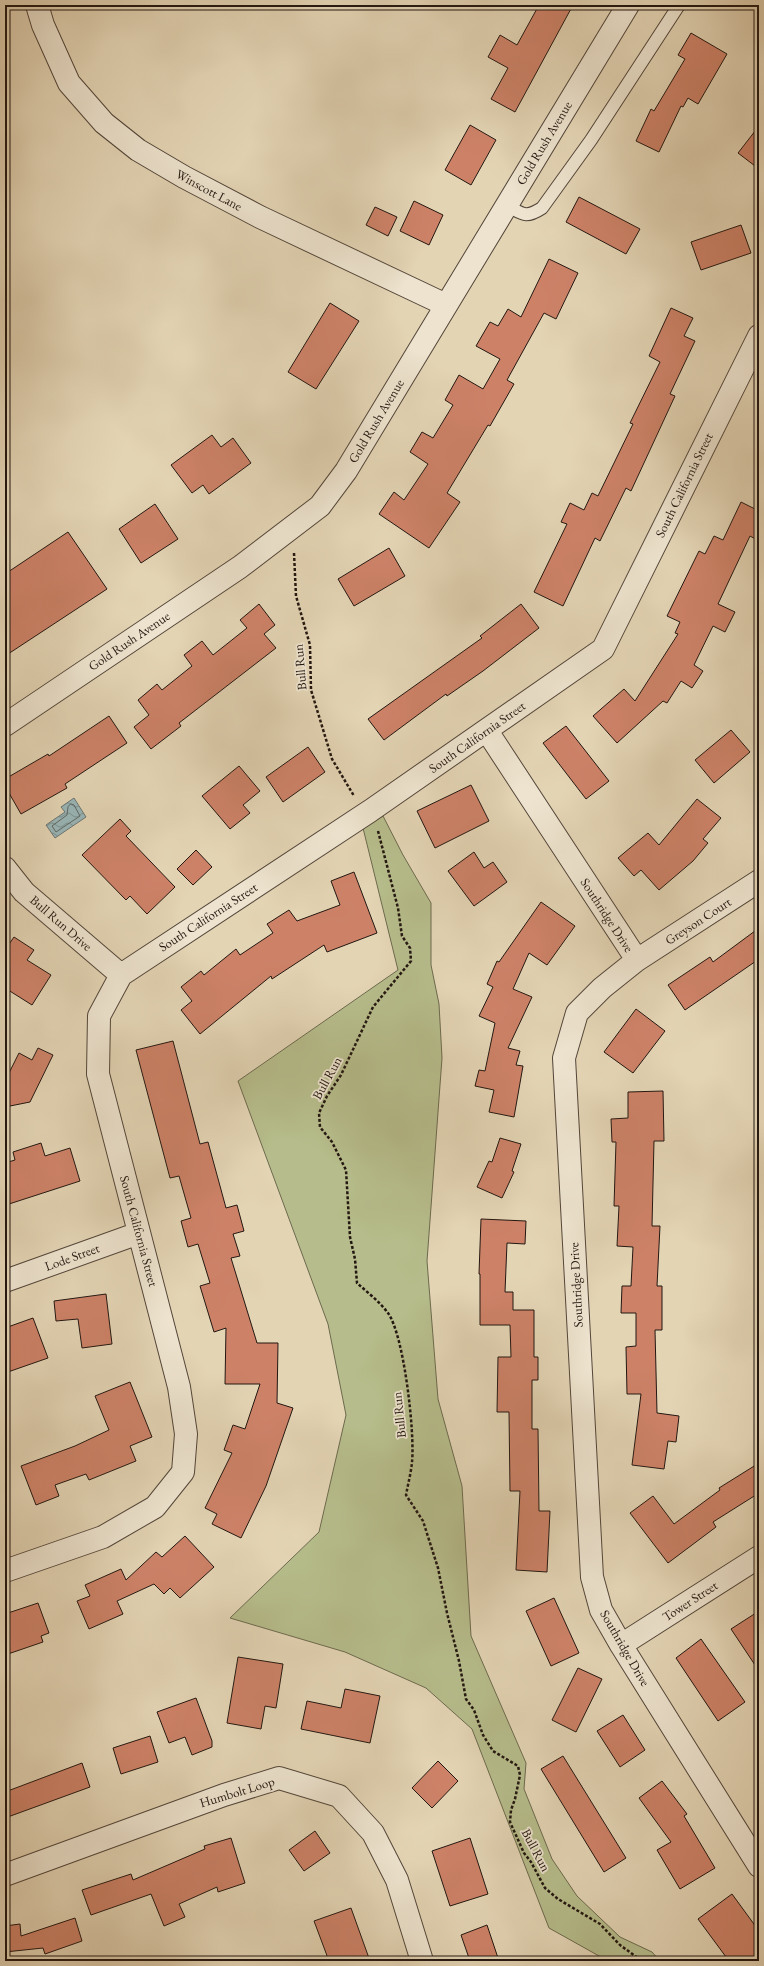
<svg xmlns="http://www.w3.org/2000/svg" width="764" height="1966" font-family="'EB Garamond',serif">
<defs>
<pattern id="water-waves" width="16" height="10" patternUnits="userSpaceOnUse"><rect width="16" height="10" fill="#99b6b7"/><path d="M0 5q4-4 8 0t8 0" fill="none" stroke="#7c9393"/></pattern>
</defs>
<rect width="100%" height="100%" fill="#e3d4b4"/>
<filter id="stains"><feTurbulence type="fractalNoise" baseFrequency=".005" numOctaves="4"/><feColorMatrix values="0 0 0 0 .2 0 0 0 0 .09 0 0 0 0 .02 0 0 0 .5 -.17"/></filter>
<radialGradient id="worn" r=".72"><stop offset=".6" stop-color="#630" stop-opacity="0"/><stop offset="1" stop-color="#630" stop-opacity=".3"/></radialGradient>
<path fill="#b6bc8b" stroke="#6c6a4e" d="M 383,816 L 403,855 L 431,903 L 431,965 L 439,1004 L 442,1058 L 427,1261 L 438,1399 L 462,1486 L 471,1636 L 526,1763 L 524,1789 L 552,1859 L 577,1896 L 620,1937 L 652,1952 L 660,1961 L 608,1961 L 549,1928 L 472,1729 L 426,1688 L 345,1652 L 230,1618 L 319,1532 L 346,1415 L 328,1324 L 238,1081 L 398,970 L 363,828 Z"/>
<path fill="url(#water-waves)" stroke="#6a7675" d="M 74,798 L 86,817 L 55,838 L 46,825 L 65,812 L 61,807 Z"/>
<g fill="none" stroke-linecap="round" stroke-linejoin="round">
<path stroke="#5e6664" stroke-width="1" d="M 71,804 L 74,805 L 80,816 L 56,832 L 52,826 L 67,815 L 68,807 Z"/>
</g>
<path fill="#cd8268" stroke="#231711" d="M 539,5 L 573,5 L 515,112 L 491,99 L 508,68 L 488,57 L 500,35 L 517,45 Z
M 691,33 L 727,54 L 698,104 L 688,98 L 683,107 L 681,106 L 659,152 L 636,141 L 651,109 L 654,111 L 685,59 L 678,55 Z
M 470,125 L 496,140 L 471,185 L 445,170 Z
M 759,126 L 759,169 L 738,153 Z
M 579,197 L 640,229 L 626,254 L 566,222 Z
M 414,201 L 443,215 L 429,245 L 400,231 Z
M 375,207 L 397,217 L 388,236 L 366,225 Z
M 741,225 L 751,253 L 701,270 L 691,242 Z
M 549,259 L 578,273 L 556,319 L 544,313 L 507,380 L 514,384 L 490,426 L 488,425 L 447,493 L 460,502 L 429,548 L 379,514 L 394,492 L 404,500 L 428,464 L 410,452 L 422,432 L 433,438 L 453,405 L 445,400 L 459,375 L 483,389 L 500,359 L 476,346 L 490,322 L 498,326 L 508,309 L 521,317 Z
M 330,303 L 359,321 L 316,389 L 288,372 Z
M 671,308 L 693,318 L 684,336 L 695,341 L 670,394 L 675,396 L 631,491 L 626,488 L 600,541 L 595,538 L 563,606 L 534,592 L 567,524 L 561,522 L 570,503 L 584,510 L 592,493 L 598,496 L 633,424 L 630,423 L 660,362 L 649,356 Z
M 212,435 L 221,447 L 233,438 L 251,463 L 209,494 L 203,485 L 192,493 L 171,465 Z
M 741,502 L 759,511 L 759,541 L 750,536 L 718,604 L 735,612 L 725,632 L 713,626 L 694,665 L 703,671 L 692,688 L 681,681 L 667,703 L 663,701 L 617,743 L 593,716 L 624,689 L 635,701 L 678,634 L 675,633 L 680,622 L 667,616 L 699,551 L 705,554 L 714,536 L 723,540 Z
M 155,504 L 178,539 L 141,563 L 119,529 Z
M 68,532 L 107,589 L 5,656 L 5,574 Z
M 389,548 L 405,576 L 354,606 L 338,579 Z
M 259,604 L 275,625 L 264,634 L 276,648 L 179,723 L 181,726 L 151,749 L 134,727 L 149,715 L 138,700 L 157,684 L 162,690 L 192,666 L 184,655 L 202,641 L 213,655 L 247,628 L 240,620 Z
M 521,604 L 539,628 L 483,671 L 447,696 L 446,694 L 384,740 L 368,719 L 482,638 L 480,636 Z
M 109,716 L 127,743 L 65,784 L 67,788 L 21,814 L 5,786 L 5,779 L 48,754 L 49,756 Z
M 566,726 L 609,781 L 586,799 L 543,743 Z
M 731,730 L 750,752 L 714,783 L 695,760 Z
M 308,747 L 325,772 L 283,802 L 266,777 Z
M 239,766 L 260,791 L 243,805 L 250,813 L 230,829 L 202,796 Z
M 471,785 L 489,821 L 435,848 L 417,811 Z
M 697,799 L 721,818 L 703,839 L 708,843 L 693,861 L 659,890 L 641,870 L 634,876 L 618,858 L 648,833 L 659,845 Z
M 120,819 L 131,831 L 126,836 L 175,887 L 147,914 L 130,896 L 126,900 L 82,855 Z
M 196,850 L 212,867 L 193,885 L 177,869 Z
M 474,852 L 484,868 L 493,862 L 507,882 L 474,906 L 448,871 Z
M 354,872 L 377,933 L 327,952 L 324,945 L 272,979 L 271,976 L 200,1034 L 181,1010 L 192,1001 L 181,987 L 201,971 L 204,975 L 236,949 L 240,955 L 273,933 L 267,924 L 289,910 L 297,921 L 340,905 L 331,881 Z
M 541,902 L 575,926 L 547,965 L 529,953 L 513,989 L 532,997 L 508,1048 L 520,1051 L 516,1065 L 523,1066 L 514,1117 L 489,1112 L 494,1090 L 475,1086 L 479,1070 L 485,1071 L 495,1023 L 479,1016 L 493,987 L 487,984 L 497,961 L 499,962 Z
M 759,928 L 759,959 L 685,1010 L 668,985 L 710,957 L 713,962 Z
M 14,937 L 34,950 L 27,960 L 51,975 L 32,1005 L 5,988 L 5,950 Z
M 636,1009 L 665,1031 L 633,1073 L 604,1052 Z
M 173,1041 L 200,1144 L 208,1142 L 226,1208 L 237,1205 L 244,1231 L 233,1234 L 240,1256 L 231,1258 L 257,1343 L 278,1343 L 277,1403 L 293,1408 L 266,1486 L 241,1538 L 212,1524 L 217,1514 L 205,1508 L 232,1453 L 224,1450 L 233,1425 L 245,1429 L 260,1384 L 225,1384 L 226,1328 L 214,1332 L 200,1286 L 210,1283 L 198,1244 L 188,1247 L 181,1221 L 191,1218 L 179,1176 L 170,1178 L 136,1050 Z
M 38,1048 L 53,1055 L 30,1102 L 5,1107 L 5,1081 L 19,1053 L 32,1060 Z
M 663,1091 L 664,1141 L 654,1141 L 652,1226 L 660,1226 L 657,1286 L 662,1286 L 662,1330 L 655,1330 L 657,1413 L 679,1416 L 676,1442 L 668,1441 L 664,1469 L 632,1465 L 641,1394 L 627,1394 L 626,1347 L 636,1346 L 636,1313 L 621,1313 L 622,1286 L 631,1286 L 633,1247 L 617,1246 L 619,1206 L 614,1206 L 616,1142 L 612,1142 L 611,1119 L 628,1118 L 628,1092 Z
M 500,1138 L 521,1144 L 512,1171 L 514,1172 L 502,1198 L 477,1187 L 489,1161 L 492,1162 Z
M 41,1143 L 45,1156 L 70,1148 L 80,1181 L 9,1204 L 5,1191 L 5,1163 L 15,1160 L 13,1152 Z
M 481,1219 L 526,1221 L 525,1244 L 507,1243 L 505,1292 L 513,1292 L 513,1310 L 534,1310 L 534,1357 L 538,1357 L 538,1380 L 532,1380 L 532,1429 L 538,1429 L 539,1511 L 550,1511 L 547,1572 L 516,1570 L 520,1491 L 510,1491 L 509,1412 L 497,1412 L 498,1357 L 511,1357 L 510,1325 L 480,1325 L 480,1274 L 479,1274 Z
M 106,1294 L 112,1344 L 82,1348 L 78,1319 L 56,1321 L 54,1301 Z
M 33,1318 L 48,1358 L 5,1373 L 5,1328 Z
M 130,1382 L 152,1437 L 130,1446 L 136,1461 L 89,1480 L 86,1474 L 55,1485 L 59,1496 L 36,1505 L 21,1466 L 75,1446 L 109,1430 L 95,1396 Z
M 759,1463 L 759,1493 L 713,1522 L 716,1527 L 668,1563 L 630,1513 L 653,1496 L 674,1524 L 720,1490 L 719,1488 Z
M 185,1536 L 214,1567 L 180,1598 L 170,1588 L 164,1594 L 154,1584 L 117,1601 L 123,1614 L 89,1629 L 77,1601 L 90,1596 L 85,1585 L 121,1569 L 126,1580 L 156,1552 L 162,1557 Z
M 554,1598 L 579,1653 L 551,1666 L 526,1611 Z
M 38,1603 L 49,1633 L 41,1636 L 43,1642 L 5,1655 L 5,1614 Z
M 759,1611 L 759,1671 L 731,1629 Z
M 701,1639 L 745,1702 L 718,1721 L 676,1658 Z
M 238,1657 L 283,1664 L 276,1708 L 265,1706 L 261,1729 L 227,1723 Z
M 578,1668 L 602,1679 L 576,1732 L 552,1720 Z
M 345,1689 L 380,1696 L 370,1743 L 301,1729 L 307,1701 L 341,1708 Z
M 196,1698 L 212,1741 L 212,1747 L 192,1755 L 185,1737 L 169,1743 L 157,1712 Z
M 623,1715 L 645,1750 L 620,1767 L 597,1731 Z
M 150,1736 L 158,1762 L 121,1774 L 113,1748 Z
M 563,1756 L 626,1858 L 604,1872 L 541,1769 Z
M 438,1761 L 458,1781 L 432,1808 L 412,1788 Z
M 82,1763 L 90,1787 L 5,1818 L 5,1792 Z
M 662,1781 L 687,1814 L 684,1816 L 715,1868 L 680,1889 L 657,1850 L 671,1842 L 639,1798 Z
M 315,1831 L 330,1853 L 304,1871 L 289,1850 Z
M 231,1838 L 245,1883 L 218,1892 L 217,1887 L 179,1904 L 185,1917 L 164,1926 L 151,1894 L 91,1915 L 82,1890 L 131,1874 L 133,1880 L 205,1849 L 204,1846 Z
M 470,1838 L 488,1894 L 450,1906 L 432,1851 Z
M 732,1894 L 759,1931 L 759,1961 L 729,1961 L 698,1919 Z
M 351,1908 L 370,1961 L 329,1961 L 314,1921 Z
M 75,1918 L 82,1941 L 45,1954 L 43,1948 L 5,1952 L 5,1926 L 20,1924 L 21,1936 Z
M 487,1925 L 499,1961 L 470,1961 L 461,1935 Z"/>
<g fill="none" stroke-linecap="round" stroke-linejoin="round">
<defs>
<path id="lane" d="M 506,205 C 523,214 525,219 542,208 L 591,140 L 679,5"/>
<path id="street" d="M 37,5 L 43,25 L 69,83 L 104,123 L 138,150 L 184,177 L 260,217 L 446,305
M 5,725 L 240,567 L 320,506 L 346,471 L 628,5
M 487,731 L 637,960
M 5,868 L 24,892 L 121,975
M 759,881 L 637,960 L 602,988 L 577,1013 L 564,1058 L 592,1577 L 601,1610 L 621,1645 L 759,1866
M 5,1281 L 139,1233
M 5,1571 L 103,1537 L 155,1507 L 183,1472 L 186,1434 L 179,1387 L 98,1074 L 99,1016 L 121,975 L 370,811 L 603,649 L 759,336
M 621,1645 L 759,1557
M 5,1875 L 224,1795 L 279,1778 L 339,1796 L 373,1833 L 397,1880 L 422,1961"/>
</defs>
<use href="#lane" stroke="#53463a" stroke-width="14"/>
<use href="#street" stroke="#53463a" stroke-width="24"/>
<path stroke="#231711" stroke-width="2.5" stroke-dasharray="3 2" stroke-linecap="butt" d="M 294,553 L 296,596 L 310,645 L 311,690 L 332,759 L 354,796
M 378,831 L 398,908 L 402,936 L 410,948 L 411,961 L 373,1007 L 341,1075 L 327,1096 L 319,1113 L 320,1127 L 332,1142 L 346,1170 L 350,1237 L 355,1259 L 357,1283 C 367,1292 380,1302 388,1313 C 404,1335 415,1433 412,1462 C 411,1473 408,1484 406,1495 L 423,1521 L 438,1568 L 447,1613 L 459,1661 L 466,1699 L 474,1710 L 483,1735 L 493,1751 L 518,1766 L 520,1775 L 515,1799 L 511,1810 L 510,1822 L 524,1853 L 531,1862 L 545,1888 L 558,1899 L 600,1924 L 620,1945 L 642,1961"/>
<use href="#lane" stroke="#ede3ce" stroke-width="12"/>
<use href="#street" stroke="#ede3ce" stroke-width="22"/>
</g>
<g text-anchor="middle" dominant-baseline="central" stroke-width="3.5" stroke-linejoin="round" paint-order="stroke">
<g font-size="13" fill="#231711" stroke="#ede3ce">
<text transform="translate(544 143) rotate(-59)">Gold Rush Avenue</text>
<text transform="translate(209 190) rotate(28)">Winscott Lane</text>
<text transform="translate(376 421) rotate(-59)">Gold Rush Avenue</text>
<text transform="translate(684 485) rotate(-64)">South California Street</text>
<text transform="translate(129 641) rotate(-34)">Gold Rush Avenue</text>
<text transform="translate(300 667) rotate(-95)">Bull Run</text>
<text transform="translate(477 737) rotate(-35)">South California Street</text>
<text transform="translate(607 915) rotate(57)">Southridge Drive</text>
<text transform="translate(208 917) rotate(-33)">South California Street</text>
<text transform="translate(698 921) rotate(-33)">Greyson Court</text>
<text transform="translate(61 923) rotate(41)">Bull Run Drive</text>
<text transform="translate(327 1078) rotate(-61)">Bull Run</text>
<text transform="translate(139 1231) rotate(75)">South California Street</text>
<text transform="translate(72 1257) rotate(-20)">Lode Street</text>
<text transform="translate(576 1285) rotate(-93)">Southridge Drive</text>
<text transform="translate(399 1415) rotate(-96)">Bull Run</text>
<text transform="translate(690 1601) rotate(-33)">Tower Street</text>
<text transform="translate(625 1648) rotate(60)">Southridge Drive</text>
<text transform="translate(237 1792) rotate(-17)">Humbolt Loop</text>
<text transform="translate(536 1850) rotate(62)">Bull Run</text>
</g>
</g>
<rect width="764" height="1966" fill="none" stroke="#e3d4b4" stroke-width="20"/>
<rect x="6" y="6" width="752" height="1954" fill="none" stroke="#231711" stroke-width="2"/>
<rect x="10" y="10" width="744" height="1946" fill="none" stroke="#231711"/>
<rect width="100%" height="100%" filter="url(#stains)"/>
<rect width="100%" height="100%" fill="url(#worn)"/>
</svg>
